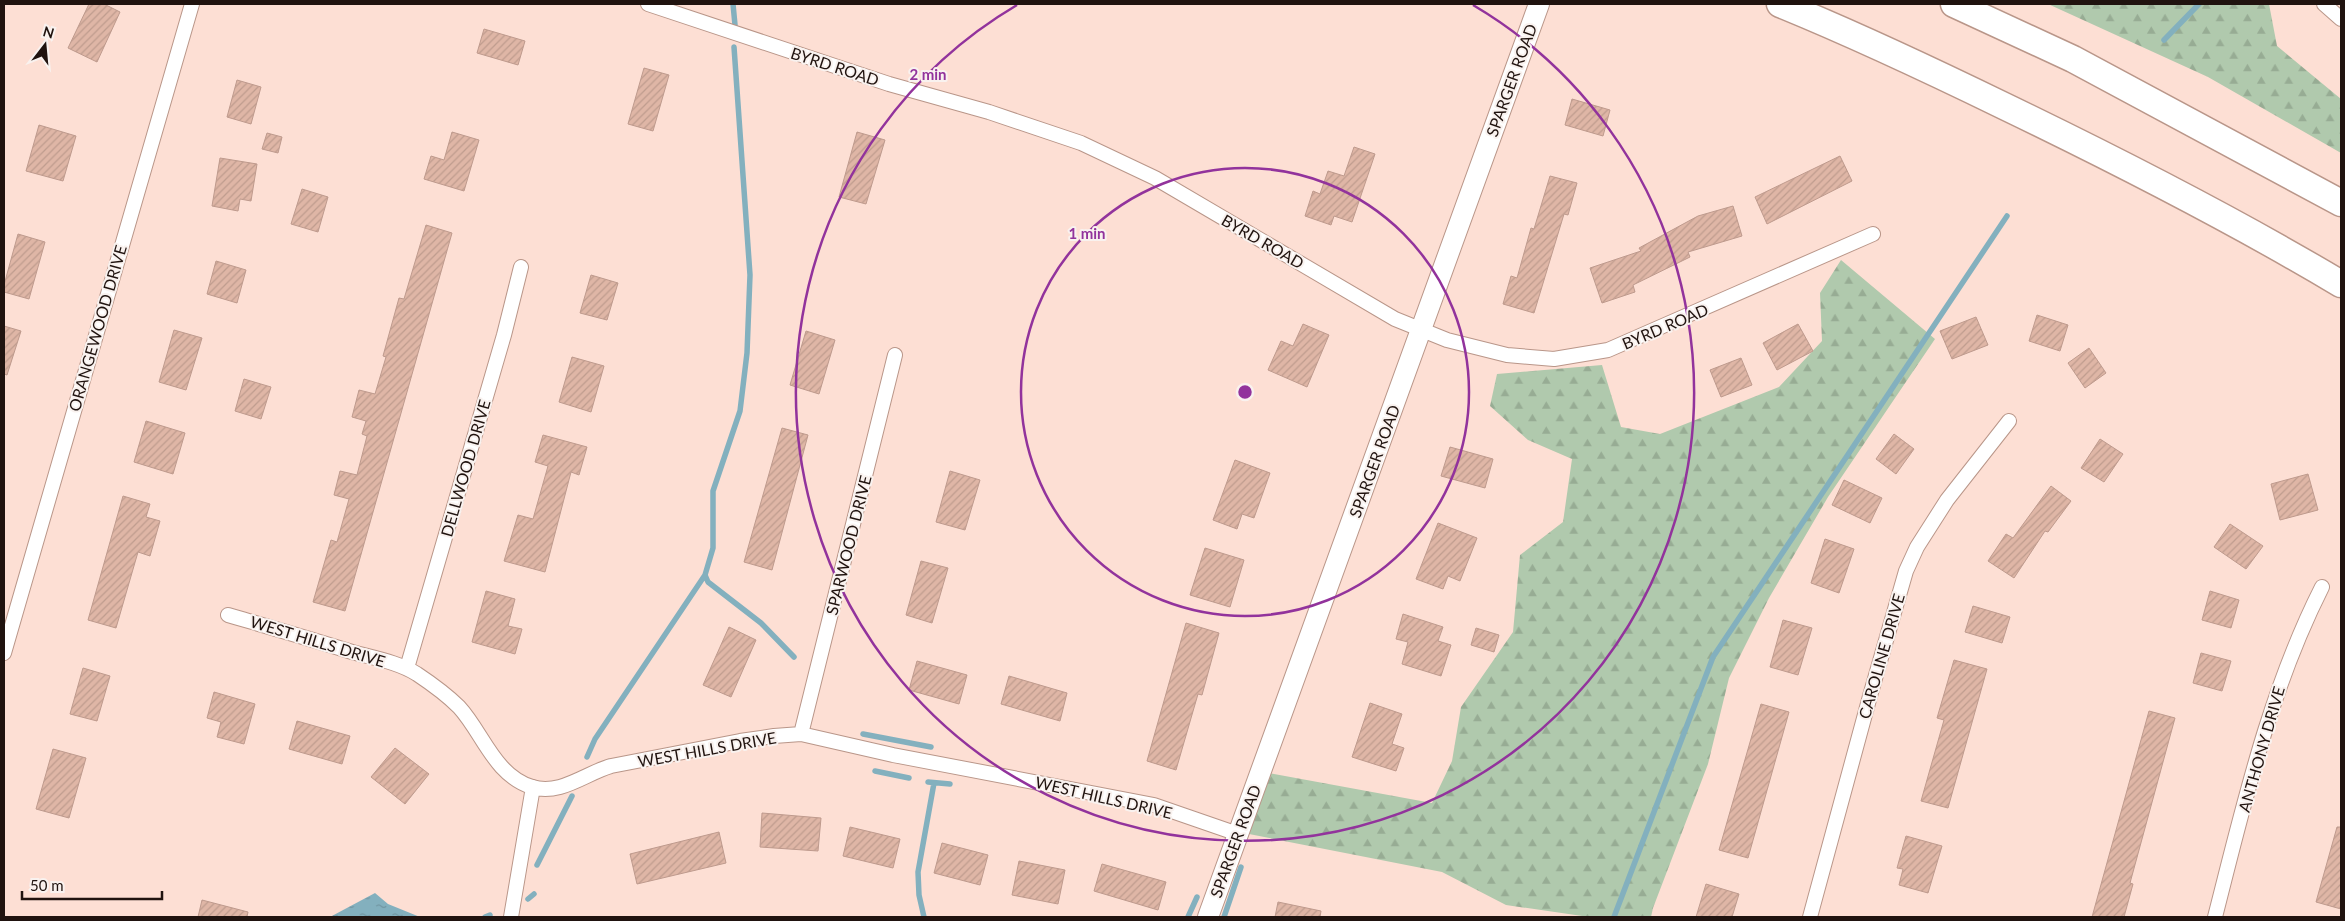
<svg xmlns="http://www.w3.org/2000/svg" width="2345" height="921" font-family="Lato,sans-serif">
<defs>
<pattern id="forest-firs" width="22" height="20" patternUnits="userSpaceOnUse" patternTransform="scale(1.25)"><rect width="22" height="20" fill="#b0c9ad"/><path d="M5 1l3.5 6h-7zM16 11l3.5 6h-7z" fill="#97ac94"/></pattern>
<pattern id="water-ripples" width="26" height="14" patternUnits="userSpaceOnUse" patternTransform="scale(1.25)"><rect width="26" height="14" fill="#83b0be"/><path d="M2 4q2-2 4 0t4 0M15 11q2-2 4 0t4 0" fill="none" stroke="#7196a2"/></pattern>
<pattern id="building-hatch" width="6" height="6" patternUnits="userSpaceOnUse" patternTransform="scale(1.25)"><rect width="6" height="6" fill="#dfb6a6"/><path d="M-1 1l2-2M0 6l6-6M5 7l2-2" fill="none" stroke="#bf9c8e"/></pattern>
</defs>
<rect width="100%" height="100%" fill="#fddfd4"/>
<path fill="url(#forest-firs)" d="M 2048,4 L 2269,4 L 2277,46 L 2341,99 L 2341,153 L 2208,77 Z
M 1841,260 L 1935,339 L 1828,497 L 1769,598 L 1729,678 L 1708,764 L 1653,908 L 1651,917 L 1589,917 L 1506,905 L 1442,872 L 1249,834 L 1269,773 L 1432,803 L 1452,761 L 1461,707 L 1513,632 L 1520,555 L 1563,522 L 1572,459 L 1528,440 L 1490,406 L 1497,374 L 1602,365 L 1621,427 L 1660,434 L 1779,387 L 1822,341 L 1820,293 Z"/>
<path fill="url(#water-ripples)" d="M 375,893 L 388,904 L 420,917 L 324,917 L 330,917 Z"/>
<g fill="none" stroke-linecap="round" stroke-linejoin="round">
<path stroke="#83b0be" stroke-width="5.5" d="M 733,4 L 735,25
M 2164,40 L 2199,4
M 705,575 L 708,582 L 761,623 L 794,657
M 863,734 L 931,747
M 587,757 L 595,739 L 705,575 L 713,548 L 713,491 L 740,411 L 747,353 L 750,275 L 734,47
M 875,771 L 909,778
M 928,782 L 950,784
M 537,865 L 572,796
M 528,899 L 534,894
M 485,917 L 490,915
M 924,917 L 919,895 L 918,872 L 934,783
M 1188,917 L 1197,897
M 1224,917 L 1241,867
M 1614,917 L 1713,657 L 2007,216"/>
</g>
<path fill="url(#building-hatch)" stroke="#be9a8d" d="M 89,4 L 104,4 L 120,12 L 97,62 L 68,48 Z
M 484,29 L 525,41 L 518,65 L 477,53 Z
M 644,68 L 669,75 L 653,131 L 628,124 Z
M 237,80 L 261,87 L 251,124 L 227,117 Z
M 1572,99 L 1610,110 L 1603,136 L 1565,125 Z
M 39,125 L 76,136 L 63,181 L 26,171 Z
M 452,132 L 479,140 L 464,191 L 424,179 L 431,156 L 444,160 Z
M 857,132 L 885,140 L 866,204 L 839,197 Z
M 267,133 L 282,137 L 278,153 L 262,149 Z
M 1354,147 L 1375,154 L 1352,222 L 1334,216 L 1331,225 L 1305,216 L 1313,191 L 1320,194 L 1328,171 L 1344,176 Z
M 1840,156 L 1852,181 L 1767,224 L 1755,197 Z
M 220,158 L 257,164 L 251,201 L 240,199 L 238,211 L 212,206 Z
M 1550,176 L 1577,183 L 1568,215 L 1564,214 L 1534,313 L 1503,304 L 1511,276 L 1517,278 L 1531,228 L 1534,229 Z
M 302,189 L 328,197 L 318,232 L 291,224 Z
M 1733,206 L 1742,236 L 1688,252 L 1690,257 L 1633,285 L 1635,292 L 1602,303 L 1590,268 L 1641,251 L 1639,248 L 1698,216 Z
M 426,225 L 452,233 L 345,611 L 313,602 L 331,540 L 337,542 L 349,499 L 334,495 L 340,471 L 357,475 L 367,436 L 362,434 L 366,421 L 352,417 L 359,390 L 375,394 L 386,357 L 383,356 L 399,298 L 404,299 Z
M 18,234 L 45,242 L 29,299 L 4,292 L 4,285 Z
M 216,261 L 246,270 L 237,303 L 207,294 Z
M 591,275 L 618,283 L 607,320 L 580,313 Z
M 2037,315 L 2068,325 L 2060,351 L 2029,341 Z
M 1976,317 L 1988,345 L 1952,359 L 1940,331 Z
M 1303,324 L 1329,335 L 1307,387 L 1268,370 L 1281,341 L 1293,346 Z
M 1798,324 L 1813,351 L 1777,370 L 1763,343 Z
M 4,326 L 21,331 L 7,375 L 4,374 Z
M 174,330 L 202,338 L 186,390 L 159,382 Z
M 806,331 L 835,340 L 819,394 L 790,385 Z
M 2089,348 L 2106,373 L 2085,388 L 2068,363 Z
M 572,357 L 604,366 L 591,412 L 559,402 Z
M 1741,358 L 1752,385 L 1721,397 L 1710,370 Z
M 244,379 L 271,387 L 261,419 L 235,411 Z
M 146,421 L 185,433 L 173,474 L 134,462 Z
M 782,428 L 808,435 L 772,570 L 744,562 Z
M 1894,434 L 1914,449 L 1896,474 L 1876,459 Z
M 543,435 L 587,447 L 579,475 L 571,472 L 545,572 L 504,561 L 518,515 L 533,519 L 548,466 L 535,462 Z
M 2100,439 L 2123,454 L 2104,482 L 2081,468 Z
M 1450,447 L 1493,459 L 1485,488 L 1441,476 Z
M 1235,460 L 1270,473 L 1254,518 L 1242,514 L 1237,529 L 1213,520 Z
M 950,471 L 980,480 L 965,530 L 936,522 Z
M 2308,474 L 2318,510 L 2280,520 L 2271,484 Z
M 1844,480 L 1882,498 L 1870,523 L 1832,505 Z
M 2051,486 L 2071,501 L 2048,532 L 2045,531 L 2014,578 L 1988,561 L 2006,534 L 2013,538 Z
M 123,496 L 150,504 L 146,517 L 160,521 L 150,556 L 138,552 L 116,628 L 88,620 Z
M 1438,523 L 1477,538 L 1460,581 L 1448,576 L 1443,589 L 1416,579 Z
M 2230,524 L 2263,546 L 2246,569 L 2214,547 Z
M 1825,539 L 1854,549 L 1839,593 L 1811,583 Z
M 1205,548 L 1244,560 L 1230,607 L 1190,595 Z
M 921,561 L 948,568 L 932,623 L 906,615 Z
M 486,591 L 515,599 L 508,626 L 522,629 L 515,654 L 472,642 Z
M 2210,591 L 2239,600 L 2231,628 L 2202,620 Z
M 1973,606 L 2010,617 L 2002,643 L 1965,632 Z
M 1403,614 L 1443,627 L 1438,641 L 1451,645 L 1441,676 L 1402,664 L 1408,642 L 1396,639 Z
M 1783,620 L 1812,628 L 1798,675 L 1770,667 Z
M 1186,623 L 1219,633 L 1202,695 L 1198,694 L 1176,770 L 1147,761 Z
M 729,627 L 756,640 L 731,697 L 703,685 Z
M 1476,628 L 1499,635 L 1494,652 L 1471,645 Z
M 2201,653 L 2231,661 L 2222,691 L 2193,683 Z
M 1954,660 L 1987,669 L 1948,808 L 1921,801 L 1944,720 L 1937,718 Z
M 917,661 L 967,675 L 959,704 L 909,690 Z
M 83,668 L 110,676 L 97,721 L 70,714 Z
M 1009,676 L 1067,693 L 1060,721 L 1001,704 Z
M 214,692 L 255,704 L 244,744 L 217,737 L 221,722 L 207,718 Z
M 1370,703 L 1402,714 L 1392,744 L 1404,748 L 1396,771 L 1352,757 Z
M 1761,704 L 1789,712 L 1748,858 L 1719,850 Z
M 2149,711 L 2175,718 L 2130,883 L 2133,884 L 2124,917 L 2092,917 Z
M 297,721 L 350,736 L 342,764 L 289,749 Z
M 395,748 L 429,774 L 405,804 L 371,777 Z
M 53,749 L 86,758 L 69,818 L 36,809 Z
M 762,813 L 821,818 L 818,851 L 760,847 Z
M 850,827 L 900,839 L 893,868 L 843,856 Z
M 2337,827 L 2341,827 L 2341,909 L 2316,902 Z
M 719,832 L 726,863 L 637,884 L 630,854 Z
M 1906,836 L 1942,846 L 1928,893 L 1899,885 L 1903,869 L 1897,868 Z
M 942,843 L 988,855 L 980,885 L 934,873 Z
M 1019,861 L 1065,870 L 1058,904 L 1012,895 Z
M 1102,864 L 1166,882 L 1158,910 L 1094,891 Z
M 1706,884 L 1739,894 L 1732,917 L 1696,917 Z
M 202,900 L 248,912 L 247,917 L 198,917 Z
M 1278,902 L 1321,911 L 1320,917 L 1275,917 Z"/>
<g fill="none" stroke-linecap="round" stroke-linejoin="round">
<defs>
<path id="street" d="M 648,4 L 889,84 L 989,112 L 1081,143 L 1155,178 L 1395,319 L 1447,340 L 1507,355 L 1554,359 L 1608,350 L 1873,234
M 2324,4 L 2341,19
M 228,615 C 269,627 311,639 352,652 C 373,658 398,662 417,674 C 429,682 448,696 459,707 C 483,733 494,775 532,787 C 560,796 586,773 611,766 L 740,741 L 774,736 L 801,734 L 893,755 L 1154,805 L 1238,834
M 4,653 L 192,4
M 407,668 L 504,335 L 521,267
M 801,734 L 895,355
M 511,917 L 533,787
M 1810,917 L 1870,696 L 1906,571 L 1917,547 L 1947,500 L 2009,421
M 2215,917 C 2244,804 2269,692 2322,587"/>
<path id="secondary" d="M 1208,917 L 1539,4"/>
<path id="highway" d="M 1780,4 C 1856,35 1930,70 2004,106 C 2118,161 2232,219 2341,284
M 1954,4 L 2073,59 L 2341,203"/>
</defs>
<use href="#street" stroke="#b99689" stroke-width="16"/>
<use href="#secondary" stroke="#b99689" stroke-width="22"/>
<use href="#highway" stroke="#b99689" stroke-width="29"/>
<use href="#street" stroke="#fff" stroke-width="14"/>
<use href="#secondary" stroke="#fff" stroke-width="20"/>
<use href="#highway" stroke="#fff" stroke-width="26"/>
</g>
<g fill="none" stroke="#92339c" stroke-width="2.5">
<circle cx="1245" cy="392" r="224"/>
<path d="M1473 5A449 449 0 1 1 1017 5"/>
</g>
<g text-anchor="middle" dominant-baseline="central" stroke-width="4" stroke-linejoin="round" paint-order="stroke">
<g font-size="16" fill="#20130f" stroke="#f9f2ef">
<text transform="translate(835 66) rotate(18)">BYRD ROAD</text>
<text transform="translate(1511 80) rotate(-70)">SPARGER ROAD</text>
<text transform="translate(1263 241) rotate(30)">BYRD ROAD</text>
<text transform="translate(1665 326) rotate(-23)">BYRD ROAD</text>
<text transform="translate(97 328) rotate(-74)">ORANGEWOOD DRIVE</text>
<text transform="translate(1374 461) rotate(-70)">SPARGER ROAD</text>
<text transform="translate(465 468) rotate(-74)">DELLWOOD DRIVE</text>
<text transform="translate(848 545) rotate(-76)">SPARWOOD DRIVE</text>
<text transform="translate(318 641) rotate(17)">WEST HILLS DRIVE</text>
<text transform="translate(1881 656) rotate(-74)">CAROLINE DRIVE</text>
<text transform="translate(707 749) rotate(-10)">WEST HILLS DRIVE</text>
<text transform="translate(2261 749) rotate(-74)">ANTHONY DRIVE</text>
<text transform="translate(1104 797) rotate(13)">WEST HILLS DRIVE</text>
<text transform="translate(1235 841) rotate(-70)">SPARGER ROAD</text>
</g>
</g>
<circle cx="1245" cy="392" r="8" fill="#92339c" stroke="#f9f2ef" stroke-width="2.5"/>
<g font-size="15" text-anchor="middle" font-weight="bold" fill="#92339c" stroke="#f9f2ef" stroke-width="4" stroke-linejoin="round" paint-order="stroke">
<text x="928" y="80">2 min</text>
<text x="1087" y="239">1 min</text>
</g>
<rect width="2345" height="921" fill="none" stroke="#20130f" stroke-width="10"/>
<g transform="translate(45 45) rotate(16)" stroke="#f9f2ef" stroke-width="4" paint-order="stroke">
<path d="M0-4L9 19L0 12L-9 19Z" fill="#20130f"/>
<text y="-8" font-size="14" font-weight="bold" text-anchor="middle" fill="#20130f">N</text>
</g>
<path d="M22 891v8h140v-8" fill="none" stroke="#20130f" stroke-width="2.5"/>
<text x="30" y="891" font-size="15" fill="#20130f" stroke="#f9f2ef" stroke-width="4" paint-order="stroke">50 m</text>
</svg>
